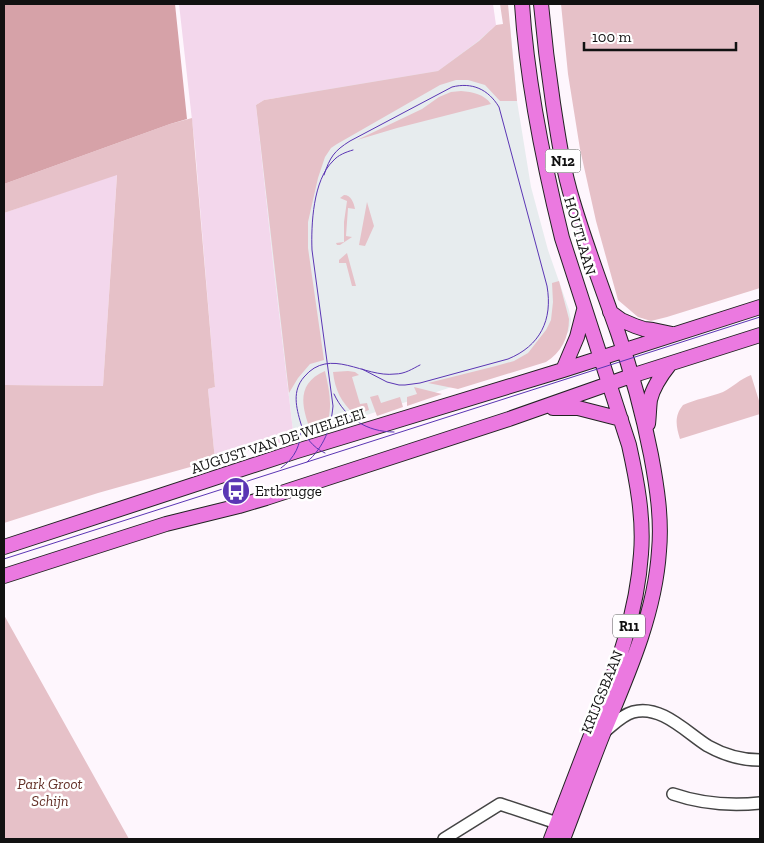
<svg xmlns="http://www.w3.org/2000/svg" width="764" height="843" font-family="'Zilla Slab',serif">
<rect width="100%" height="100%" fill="#fef6fd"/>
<path fill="#e7ecee" d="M 510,24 L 517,101 L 531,187 L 548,250 L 569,310 L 571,320 L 569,331 L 552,354 L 294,439 L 273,262 L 256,105 Z"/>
<path fill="#f3d7ec" d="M 179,4 L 493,4 L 496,25 L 477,42 L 438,71 L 264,100 L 256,105 L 273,262 L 294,439 L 215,460 L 208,389 L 215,387 L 195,147 Z
M 117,174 L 103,386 L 4,385 L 4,213 Z"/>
<path fill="#e6c1c8" d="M 500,4 L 508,4 L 517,101 L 500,101 L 485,85 L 468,80 L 456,80 L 440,85 L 337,144 L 331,148 L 325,157 L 318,178 L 308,222 L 308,248 L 324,360 L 310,364 L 298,378 L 289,393 L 256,105 L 264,100 L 438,71 L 479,41 L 496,25 L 503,24 Z
M 561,4 L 760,4 L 760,288 L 667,317 L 651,321 L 638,317 L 618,300 L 596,221 L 580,149 L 568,74 Z
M 461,91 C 473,92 484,94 491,104 L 397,128 L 357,140 L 422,109 L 439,97 L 451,92 Z
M 192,118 L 215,387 L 208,389 L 215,460 L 98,493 L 4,523 L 4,385 L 103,386 L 117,175 L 4,213 L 4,184 L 170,124 Z
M 344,195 C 351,195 354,203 355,209 L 348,208 L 346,236 L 352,237 L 340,245 L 337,245 L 336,243 L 344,242 L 344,222 L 347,201 L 340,198 Z
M 367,202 L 374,226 L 365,246 L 359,245 Z
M 347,253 L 356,286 L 352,286 L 346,263 L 339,263 L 339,260 Z
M 559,281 L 569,319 C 569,337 561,353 546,362 L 458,389 L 428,383 L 496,366 L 514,361 L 528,353 L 546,330 L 551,320 L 553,302 L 552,283 Z
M 325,371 C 329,389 333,406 327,424 L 310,429 C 301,405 297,383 325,371 Z
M 348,371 L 355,372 L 359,375 L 352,377 L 360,404 L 367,403 L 369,410 L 355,415 C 341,402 335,390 333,372 Z
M 751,375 L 760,404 L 760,414 L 680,439 C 676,426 674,416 683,405 C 696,399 710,397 723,392 C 733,387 740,379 751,375 Z
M 414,387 L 442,394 L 407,406 L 407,397 L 417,394 Z
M 378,395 L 381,403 L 400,397 L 403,407 L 377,416 L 370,397 Z
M 4,615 L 129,839 L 4,839 Z"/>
<path fill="#d6a2a8" d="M 4,4 L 175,4 L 187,119 L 170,124 L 4,184 Z"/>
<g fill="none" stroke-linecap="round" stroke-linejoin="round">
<defs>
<path id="minor" d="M 604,732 C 613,725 622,715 633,712 C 661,704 687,733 708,746 C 724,755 742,760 760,760
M 673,794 C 702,804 730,806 760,803
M 444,839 L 500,804 L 557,823"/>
<path id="major" d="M 522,4 C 527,83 543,161 562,238 L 629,445 C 637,481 644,518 641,554 C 637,613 617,667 596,722 C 581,761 566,800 551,839
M 541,4 C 544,37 548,70 553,103 C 558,136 563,170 573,202 C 586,246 603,290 618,333 C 632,373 643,414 651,455 C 657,487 662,519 659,551 C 655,613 629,672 605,729 C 590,766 577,803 563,839
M 610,312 L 621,320 L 635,326 L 644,329 L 653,330 L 672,334
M 563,370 L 577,337 L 584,310
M 553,408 L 578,408 L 621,419
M 648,424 C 649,416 649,407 650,400 C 653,387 662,374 670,364
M 4,547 L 297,451 L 563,370 L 760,307
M 4,576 L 166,524 L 239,506 L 266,498 L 509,419 L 631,376 L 760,335"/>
</defs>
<use href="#minor" stroke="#444" stroke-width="14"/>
<use href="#major" stroke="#222" stroke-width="16"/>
<use href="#minor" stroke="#fff" stroke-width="11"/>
<use href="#major" stroke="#eb79e0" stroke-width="14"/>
<path stroke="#5b36b4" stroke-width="1" d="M 324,175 C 330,157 334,151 350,141 L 452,87 C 472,82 488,89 499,107 L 547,286 C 553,320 540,346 508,359 L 420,383 L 405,385 L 399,385 L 387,382 L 362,369
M 334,394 C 345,418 367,432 394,432
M 325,453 C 312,447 305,437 301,424 C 296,407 292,391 304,377 C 330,346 364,378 395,374 C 405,374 412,369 420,365
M 307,462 C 324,447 331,428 333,406 L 312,250 C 311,225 313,180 333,161 C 338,155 346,152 353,150
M 281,468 C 295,458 301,445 301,428
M 4,559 L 760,317"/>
</g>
<defs>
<symbol id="bus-disc" viewBox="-11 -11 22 22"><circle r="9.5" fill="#5b36b4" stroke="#fff"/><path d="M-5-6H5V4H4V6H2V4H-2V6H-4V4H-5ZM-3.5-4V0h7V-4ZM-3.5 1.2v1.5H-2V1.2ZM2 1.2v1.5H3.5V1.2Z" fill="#fff"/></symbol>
</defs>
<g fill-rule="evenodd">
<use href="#bus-disc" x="220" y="475" width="32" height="32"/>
</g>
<g text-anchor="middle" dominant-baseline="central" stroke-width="5" stroke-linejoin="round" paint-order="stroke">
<g fill="#fff" stroke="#585858" stroke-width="1">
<rect x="545.5" y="149.5" width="35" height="23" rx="4"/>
<rect x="613" y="614.5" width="32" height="23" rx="4"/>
</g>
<g font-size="14" font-weight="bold" fill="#111">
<text x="563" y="161">N12</text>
<text x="629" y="626">R11</text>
</g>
<g font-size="15" fill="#111" stroke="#fff">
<text transform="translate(580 236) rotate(74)">HOUTLAAN</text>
<text transform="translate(278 441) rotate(-18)">AUGUST VAN DE WIELELEI</text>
<text transform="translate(602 692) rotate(-68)">KRIJGSBAAN</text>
</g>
<g font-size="15" fill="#111" stroke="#fff" text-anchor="start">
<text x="255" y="491">Ertbrugge</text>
</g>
<g font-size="15" font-style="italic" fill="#632f26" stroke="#fff">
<text x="50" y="784">Park Groot<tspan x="50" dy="17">Schijn</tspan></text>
</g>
</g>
<rect width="764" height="843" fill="none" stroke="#111111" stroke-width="10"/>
<path d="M584 42v8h152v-8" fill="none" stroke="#111111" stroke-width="2.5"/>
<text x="592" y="42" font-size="15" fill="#111111" stroke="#ffffff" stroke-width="4" paint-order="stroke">100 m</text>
</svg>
